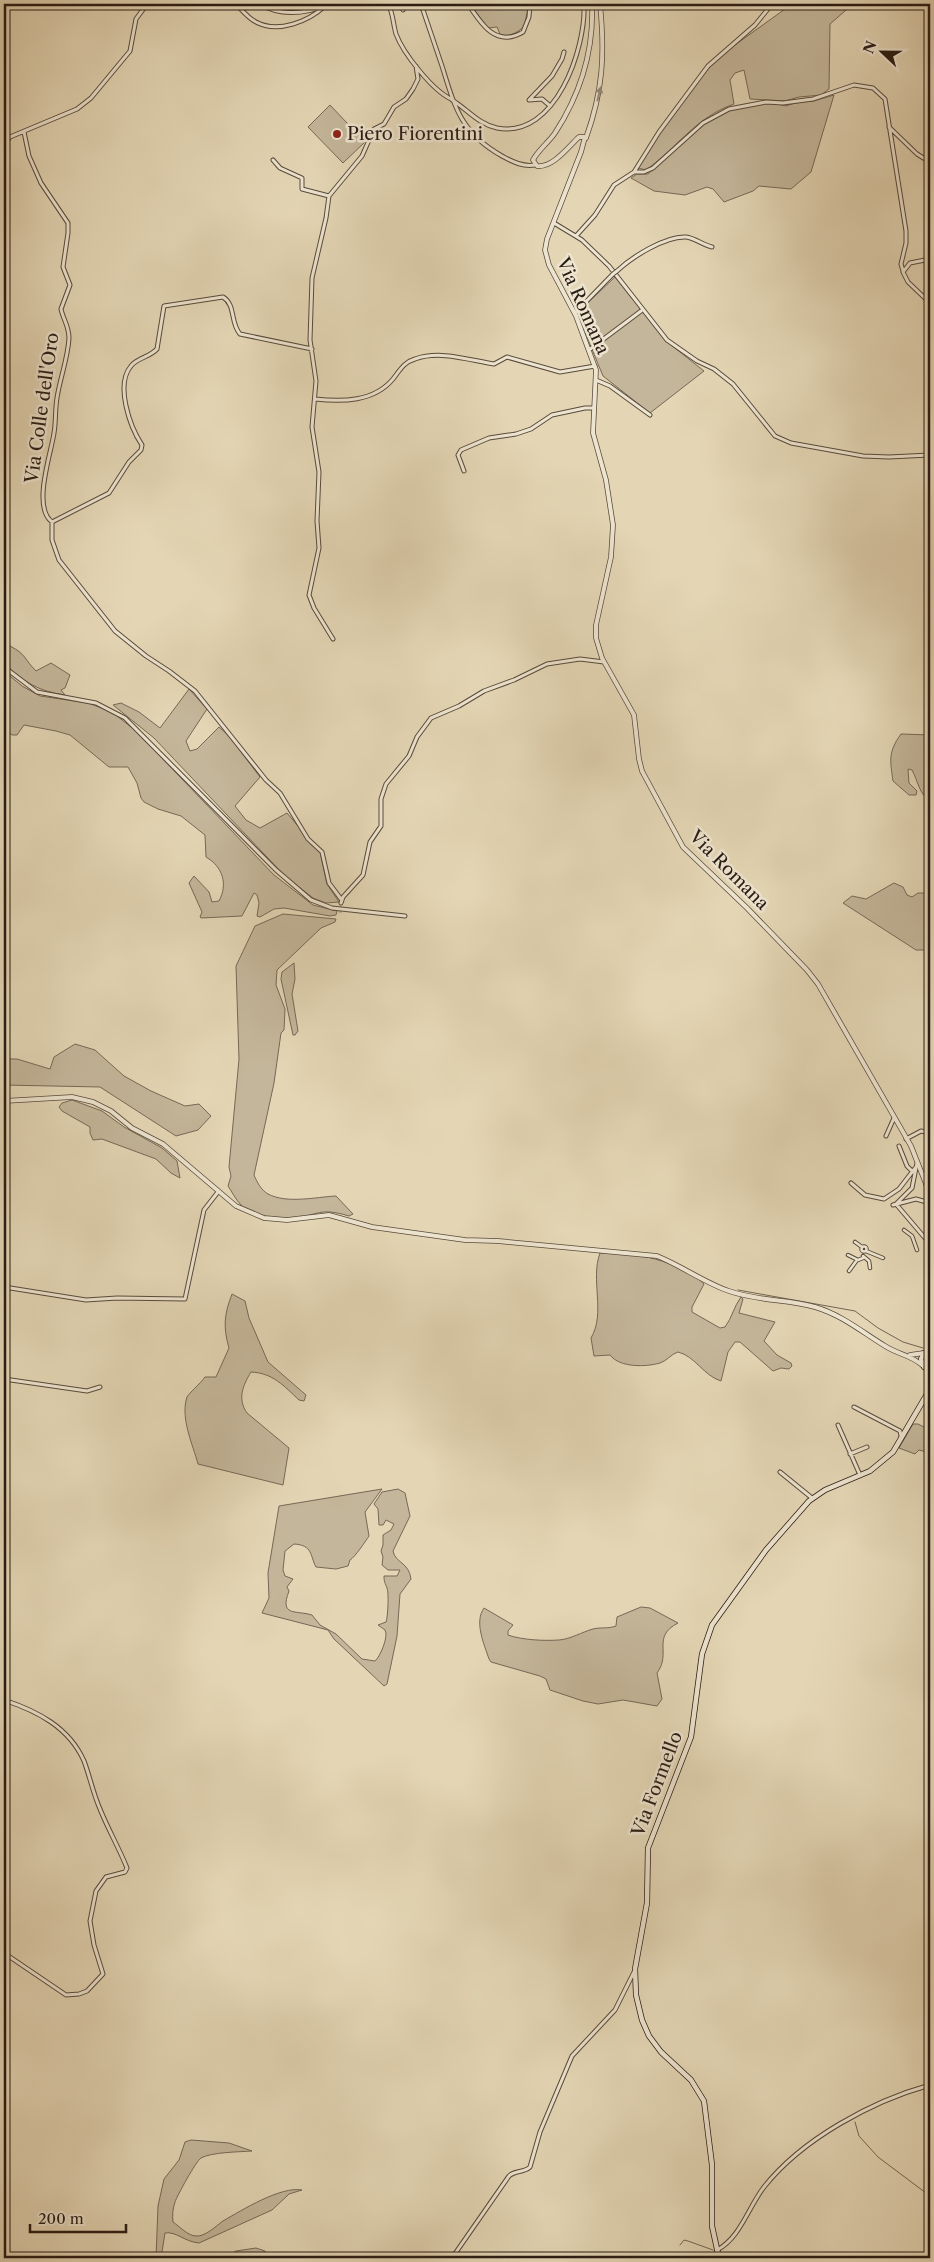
<svg xmlns="http://www.w3.org/2000/svg" width="934" height="2262" font-family="'Libre Caslon Text',serif">
<rect width="100%" height="100%" fill="#e4d6b5"/>
<filter id="stains"><feTurbulence type="fractalNoise" baseFrequency=".004" numOctaves="4"/><feColorMatrix values="0 0 0 0 .2 0 0 0 0 .09 0 0 0 0 .02 0 0 0 .5 -.17"/></filter>
<radialGradient id="worn" r=".72"><stop offset=".6" stop-color="#630" stop-opacity="0"/><stop offset="1" stop-color="#630" stop-opacity=".3"/></radialGradient>
<path fill="#c4b69a" stroke="#766857" d="M 470,4 L 529,4 L 524,27 C 516,33 509,38 500,34 L 497,27 L 488,28 Z
M 792,4 L 853,4 L 830,24 L 829,89 L 821,95 L 799,97 L 785,101 L 750,99 L 744,70 L 735,73 L 730,80 L 734,104 C 697,117 680,144 650,167 L 646,170 L 638,168 L 664,126 L 714,60 Z
M 834,95 L 811,172 L 791,189 L 759,186 L 753,191 L 724,202 L 713,189 L 707,187 L 685,195 L 654,191 L 631,178 L 637,174 L 648,174 L 707,122 L 728,111 L 740,107 L 770,102 L 786,106 L 801,101 L 814,101 Z
M 330,105 L 365,142 L 343,163 L 308,127 Z
M 615,277 L 666,341 L 704,371 L 650,413 L 603,376 L 577,313 Z
M 10,646 C 26,654 24,659 36,671 L 51,663 L 70,675 L 65,688 L 61,690 L 65,695 C 37,691 25,682 4,664 Z
M 4,671 L 22,686 L 40,696 L 88,703 L 112,712 L 136,731 L 274,875 L 313,905 L 337,911 L 336,915 L 330,916 L 284,908 L 274,909 L 260,917 L 257,916 L 259,903 L 257,895 L 254,893 L 242,916 L 201,918 L 200,917 L 202,912 L 189,883 L 194,876 L 209,892 L 212,902 L 219,901 C 228,884 223,867 206,857 L 205,835 L 181,816 L 158,809 L 144,802 L 141,798 L 137,783 L 128,767 L 109,767 L 70,735 L 56,731 L 24,725 L 17,735 L 12,735 L 4,729 Z
M 189,689 L 207,709 L 186,741 L 190,751 L 197,749 L 219,727 L 229,736 L 260,777 L 235,806 L 246,820 L 260,828 L 287,813 L 320,852 L 327,884 L 339,902 L 326,903 L 313,898 L 284,875 L 154,738 L 113,705 L 121,703 L 139,712 L 160,728 Z
M 901,734 L 930,735 L 930,801 C 919,794 918,781 912,770 L 908,769 L 909,783 L 917,791 L 916,795 L 909,795 L 893,781 C 890,760 888,752 901,734 Z
M 894,883 L 903,887 L 907,895 L 912,897 L 918,893 L 926,893 L 930,925 L 930,950 L 916,950 L 843,903 L 852,896 L 866,899 Z
M 283,914 L 336,919 L 335,922 L 321,928 L 277,970 L 276,985 L 285,1009 L 284,1030 L 281,1033 L 274,1083 L 254,1175 C 257,1182 261,1190 268,1194 C 287,1204 316,1197 336,1196 L 353,1214 L 349,1216 C 319,1207 319,1215 292,1219 C 281,1221 249,1214 241,1205 C 236,1200 232,1192 228,1186 L 231,1176 L 229,1167 L 239,1059 L 236,966 L 255,926 Z
M 294,963 L 295,979 L 292,994 L 298,1031 L 295,1035 L 293,1035 L 281,979 L 282,972 Z
M 75,1044 L 95,1050 L 124,1076 L 151,1091 L 185,1106 L 199,1104 L 211,1116 L 198,1130 L 176,1136 L 100,1087 L 4,1085 L 4,1059 L 17,1059 L 50,1069 L 54,1057 Z
M 72,1100 L 102,1111 L 124,1127 L 162,1148 L 177,1161 L 180,1178 L 171,1173 L 156,1159 L 102,1139 L 93,1140 L 90,1133 L 90,1127 L 62,1111 L 59,1107 L 62,1103 Z
M 600,1253 C 632,1251 681,1261 704,1284 L 692,1307 L 692,1312 L 720,1328 L 725,1327 C 732,1318 734,1306 741,1297 L 743,1299 L 739,1313 L 775,1322 L 764,1341 L 777,1355 L 791,1363 L 792,1366 L 789,1369 L 781,1368 L 773,1371 L 740,1342 L 735,1342 L 728,1352 L 721,1381 C 704,1376 695,1356 678,1352 C 671,1354 667,1361 660,1363 C 646,1367 620,1368 610,1355 L 594,1356 L 591,1338 C 606,1313 590,1280 600,1253 Z
M 232,1294 L 245,1301 L 249,1318 L 268,1362 L 306,1395 L 304,1401 L 299,1400 C 284,1386 273,1373 251,1372 C 243,1385 237,1399 247,1413 L 289,1448 L 283,1485 L 198,1464 C 193,1445 180,1418 187,1397 C 188,1394 201,1383 205,1377 L 216,1377 L 229,1348 C 223,1327 224,1315 232,1294 Z
M 913,1424 L 918,1424 L 930,1430 L 930,1453 L 919,1450 L 915,1454 L 899,1448 Z
M 382,1489 L 365,1512 L 369,1536 C 365,1542 355,1557 350,1560 L 348,1566 L 336,1569 L 316,1567 C 310,1556 313,1545 294,1544 L 285,1551 L 283,1570 L 285,1576 L 293,1579 L 287,1587 L 289,1591 C 279,1617 296,1610 312,1615 L 320,1625 L 336,1634 L 362,1659 L 375,1661 C 380,1657 389,1636 385,1630 C 383,1628 380,1627 378,1625 L 386,1622 C 388,1617 389,1592 387,1588 C 385,1583 384,1582 384,1576 L 397,1576 L 400,1570 L 388,1570 L 382,1565 L 383,1557 L 381,1551 L 383,1545 L 383,1535 L 391,1530 L 394,1524 L 386,1520 L 383,1525 L 379,1525 L 378,1509 L 374,1504 L 382,1492 L 398,1489 L 405,1493 L 410,1516 L 393,1551 C 395,1563 409,1562 411,1579 L 400,1594 L 397,1636 L 387,1684 L 384,1686 L 334,1639 L 328,1630 L 262,1613 L 269,1598 L 268,1573 L 279,1506 Z
M 641,1607 L 650,1608 L 678,1623 C 651,1637 672,1653 657,1673 L 662,1699 L 657,1706 L 623,1700 L 598,1704 L 583,1701 L 550,1690 L 546,1679 L 540,1676 L 491,1662 L 489,1659 C 484,1644 474,1622 484,1608 L 513,1625 L 508,1631 L 508,1635 C 522,1640 544,1641 559,1640 C 571,1639 582,1632 593,1629 C 601,1627 608,1629 616,1626 L 617,1617 Z
M 191,2140 L 229,2143 L 252,2151 C 239,2152 212,2152 201,2158 C 196,2161 177,2196 175,2202 C 173,2208 172,2215 173,2222 C 179,2226 188,2236 196,2236 C 205,2237 216,2226 223,2221 C 242,2210 281,2186 302,2190 L 289,2194 L 272,2210 L 199,2243 C 185,2242 176,2231 165,2233 L 161,2258 L 156,2258 L 158,2206 L 164,2179 L 179,2160 L 185,2142 Z
M 256,2248 L 265,2251 L 272,2258 L 224,2258 L 236,2251 Z"/>
<g fill="none" stroke-linecap="round" stroke-linejoin="round">
<path stroke="#736554" stroke-width="1" d="M 738,1290 L 855,1311 L 878,1328 L 903,1342 L 923,1348
M 855,2122 L 859,2136 L 878,2157 L 930,2196
M 680,2245 L 684,2240 L 688,2241 L 713,2250
M 719,2253 L 724,2258"/>
<path stroke="#bfb195" stroke-width="3" stroke-dasharray="3 1.5" stroke-linecap="butt" d="M 340,913 L 341,903"/>
<defs>
<path id="pedestrian" d="M 904,1230 L 912,1236 L 917,1250
M 855,1242 L 862,1247
M861.5 1249a2.5 2.5 0 1 1 5 0a2.5 2.5 0 1 1-5 0Z
M 866,1251 L 883,1258
M 848,1255 L 858,1260 L 863,1258
M 863,1256 L 869,1261 L 870,1268
M 849,1271 L 857,1260"/>
<path id="minor" d="M 236,4 C 242,10 248,18 256,22 C 278,34 309,21 325,6
M 260,4 C 282,18 308,13 331,4
M 388,4 C 393,12 393,24 396,34 C 403,53 432,90 451,99
M 400,4 L 403,10
M 407,4 L 420,4
M 421,4 C 428,25 435,45 442,66 C 455,108 461,133 502,156 C 513,162 523,167 535,165
M 468,4 C 481,24 496,48 523,32 L 529,17 L 530,4
M 452,100 C 467,109 478,124 497,128 C 556,139 586,48 584,4
M 549,105 L 542,99 L 529,100 L 552,76 L 562,59 L 564,52
M 889,127 L 917,154 L 930,162
M 24,132 L 29,156 L 41,183 L 68,223 L 68,233 L 63,267 L 70,285 L 61,309 C 63,319 69,326 69,338 C 68,358 60,378 57,398 C 55,410 56,422 54,433 C 51,454 32,507 52,522
M 4,145 L 10,137 L 77,109 L 91,98 L 130,51 L 136,19 L 147,4
M 273,160 L 280,168 L 302,178 L 302,189 L 329,196
M 634,172 L 644,172 L 653,168 L 703,123 L 729,109 L 766,102 L 783,103 L 813,99 L 854,85 L 873,88 L 885,99 L 906,231 L 906,243 L 901,264 L 903,271
M 554,223 L 582,240 L 609,266 L 667,340 L 697,361 L 714,369 L 733,384 L 775,436 L 791,443 L 863,456 L 889,457 L 930,455
M 576,236 L 595,215 L 614,185 L 634,172 L 659,132 L 708,66 L 755,25 L 772,4
M 930,259 L 910,263 L 903,272 L 908,282 L 930,303
M 617,271 C 632,257 665,236 686,237 C 695,238 703,245 712,247
M 575,313 L 613,274
M 312,349 L 240,334 C 230,323 236,305 223,297 L 164,306 L 157,349 C 150,357 137,358 131,366 C 115,385 130,427 142,445 L 141,450 L 129,462 L 109,493 L 52,522 L 52,540 L 59,560 L 115,631 L 146,656 L 169,671 L 195,691 L 266,780 L 280,793 L 308,839 L 322,852 L 329,883 L 341,899
M 589,350 L 641,311
M 596,380 L 610,386 L 650,415
M 315,399 C 342,402 374,402 393,379 C 400,370 404,362 415,359 C 440,350 469,360 494,364 L 507,357 L 560,372 L 595,366
M 464,471 L 458,455 L 461,450 L 489,438 L 516,434 L 531,429 L 552,415 L 585,408 L 594,408
M 333,639 L 314,608 L 309,595 L 319,548 L 317,521 L 319,472 L 312,427 L 316,381 L 310,340 L 312,278 L 326,218 L 329,196 L 362,156 L 374,129 L 384,124 L 394,107 L 406,99 L 413,89 L 418,79 L 416,66
M 4,667 L 37,692 L 96,703 L 125,718 L 276,870 L 311,900 L 332,908 L 405,916
M 341,903 L 343,897 L 363,875 L 370,842 L 381,826 L 381,799 L 386,784 L 409,756 L 417,737 L 431,718 L 459,706 L 484,691 L 514,680 L 547,664 L 580,659 L 604,662
M 886,1136 L 894,1118
M 906,1139 L 921,1131 L 930,1133
M 899,1146 L 907,1166 L 912,1171
M 917,1163 L 912,1188 L 896,1204 L 930,1244
M 851,1183 L 865,1195 L 884,1199 L 899,1189 L 916,1167
M 893,1205 L 916,1199 L 930,1203
M 4,1287 L 86,1300 L 117,1298 L 185,1299 L 204,1210 L 218,1192
M 4,1379 L 87,1391 L 100,1387
M 854,1407 L 900,1431 L 901,1436
M 838,1425 L 860,1475
M 850,1454 L 867,1447
M 780,1472 L 812,1498
M 4,1700 C 37,1711 69,1727 84,1761 C 90,1777 93,1793 100,1809 C 108,1829 119,1848 127,1868 L 125,1872 L 106,1877 L 96,1891 L 90,1921 L 94,1945 L 103,1974 L 87,1991 L 79,1994 L 66,1995 L 4,1953
M 717,2250 C 740,2238 748,2208 764,2187 C 802,2139 872,2101 930,2085
M 452,2258 L 509,2176 C 515,2170 524,2173 530,2167 L 540,2132 L 572,2056 L 615,2010 L 635,1970"/>
<path id="tertiary" d="M 592,4 C 594,52 581,93 555,133 C 549,142 538,150 533,160 L 537,166 C 553,168 568,147 579,137 L 585,137 L 581,152 L 547,239 L 545,250 L 549,265 L 576,316 L 596,370 L 593,433 L 606,480 L 613,525 L 611,557 L 596,625 L 596,638 L 602,658 L 634,715 L 639,759 L 642,771 L 683,847 L 747,908 L 807,970 L 818,984 L 911,1146 L 930,1194
M 586,138 C 603,91 605,54 600,4
M 4,1101 L 72,1097 L 93,1102 L 111,1111 L 132,1128 L 163,1144 L 236,1206 L 264,1218 L 287,1220 L 329,1215 L 372,1227 L 465,1240 L 498,1241 L 657,1256 C 682,1266 705,1283 729,1291 C 757,1301 787,1299 815,1307 C 842,1315 862,1332 885,1346 C 897,1354 911,1355 922,1365
M 910,1355 L 924,1353"/>
<path id="secondary" d="M 930,1351 L 924,1353 L 921,1359 L 924,1367 L 930,1370
M 719,2258 L 712,2226 L 712,2165 L 704,2101 L 691,2080 L 661,2052 L 649,2036 L 642,2020 L 636,1995 L 635,1969 L 647,1903 L 648,1848 L 691,1737 L 702,1654 L 712,1625 L 766,1550 L 809,1501 L 825,1490 L 870,1471 L 893,1452 L 930,1389"/>
</defs>
<use href="#pedestrian" stroke="#584a3c" stroke-width="4.5"/>
<use href="#minor" stroke="#584a3c" stroke-width="5"/>
<use href="#tertiary" stroke="#584a3c" stroke-width="5.5"/>
<use href="#secondary" stroke="#291b14" stroke-width="6"/>
<use href="#pedestrian" stroke="#ede4cf" stroke-width="2.5"/>
<use href="#minor" stroke="#ede4cf" stroke-width="3"/>
<use href="#tertiary" stroke="#ede4cf" stroke-width="4"/>
<use href="#secondary" stroke="#ede4cf" stroke-width="4.5"/>
<defs>
<path id="minor-bridge" d="M 613,274 L 617,271"/>
</defs>
<use href="#minor-bridge" stroke="#584a3c" stroke-width="5" stroke-linecap="butt"/>
<use href="#minor-bridge" stroke="#ede4cf" stroke-width="3"/>
</g>
<defs><path id="oneway-solid" d="M-6-.8H1V-3.2L6.5 0L1 3.2V.8H-6Z" transform="scale(1.25)"/></defs>
<use fill="#958a7b" href="#oneway-solid" transform="translate(599 94) rotate(-77)"/>
<circle fill="#8f2418" stroke="#ede4cf" stroke-width="2" cx="337" cy="134" r="5"/>
<g text-anchor="middle" dominant-baseline="central" stroke-width="5" stroke-linejoin="round" paint-order="stroke">
<g font-size="18" fill="#291b14" stroke="#ede4cf" text-anchor="start">
<text x="347" y="134">Piero Fiorentini</text>
</g>
<g font-size="18" fill="#291b14" stroke="#ede4cf">
<text transform="translate(583 306) rotate(66)">Via Romana</text>
<text transform="translate(42 408) rotate(-82)">Via Colle dell'Oro</text>
<text transform="translate(729 870) rotate(45)">Via Romana</text>
<text transform="translate(657 1784) rotate(-69)">Via Formello</text>
</g>
</g>
<rect width="934" height="2262" fill="none" stroke="#e4d6b5" stroke-width="20"/>
<rect x="5" y="5" width="924" height="2252" fill="none" stroke="#291b14" stroke-width="2.5"/>
<rect x="10" y="10" width="914" height="2242" fill="none" stroke="#291b14"/>
<g transform="translate(882 52) rotate(292)" stroke="#ede4cf" stroke-width="4" paint-order="stroke">
<path d="M0-4L9 19L0 12L-9 19Z" fill="#291b14"/>
<text y="-8" font-size="14" font-weight="bold" text-anchor="middle" fill="#291b14">N</text>
</g>
<path d="M30 2224v8h96v-8" fill="none" stroke="#291b14" stroke-width="2.5"/>
<text x="38" y="2224" font-size="15" fill="#291b14" stroke="#ede4cf" stroke-width="4" paint-order="stroke">200 m</text>
<rect width="100%" height="100%" filter="url(#stains)"/>
<rect width="100%" height="100%" fill="url(#worn)"/>
</svg>
